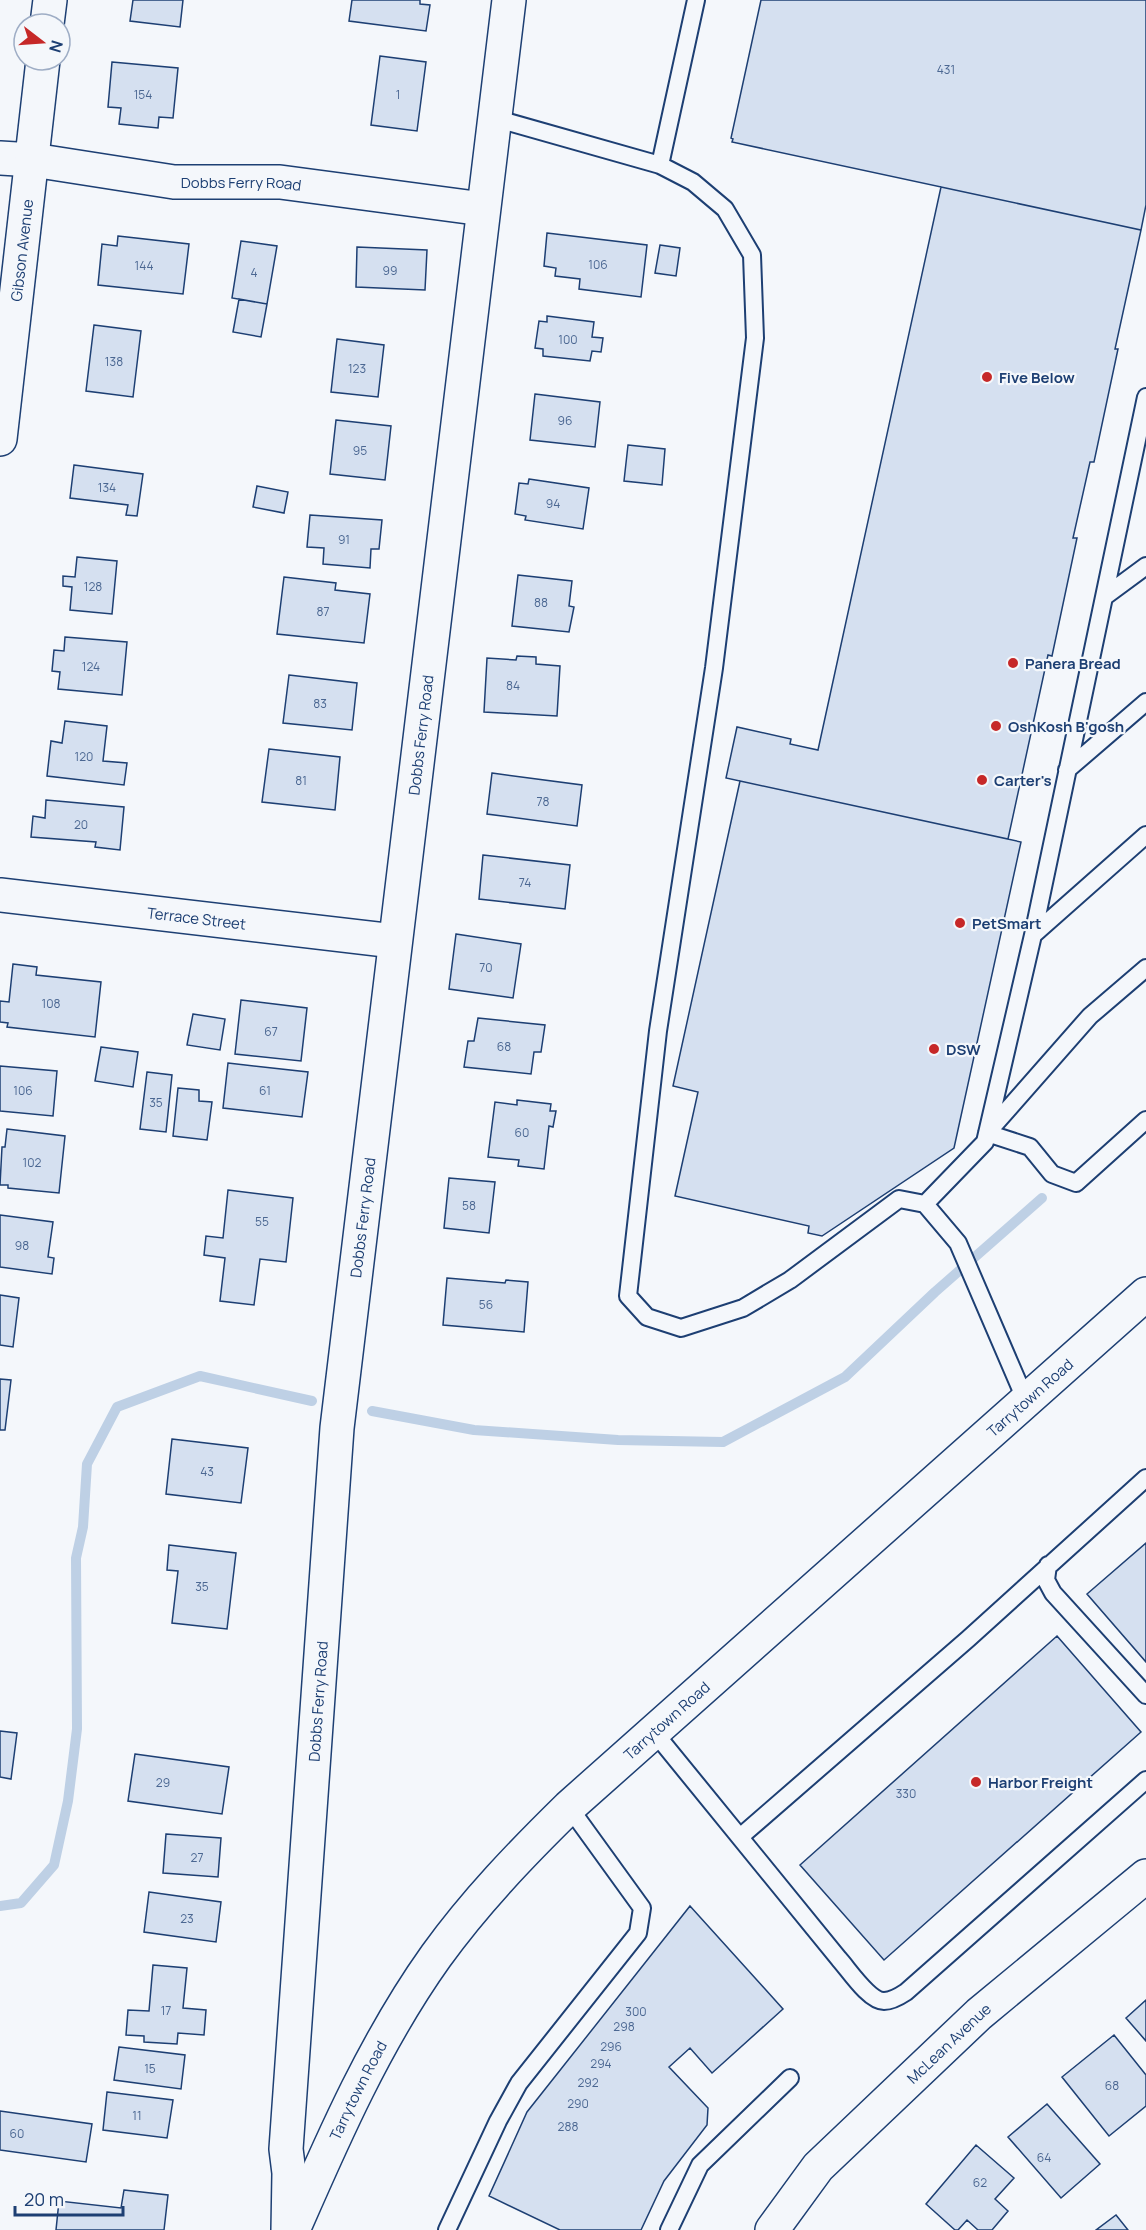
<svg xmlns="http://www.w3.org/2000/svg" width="1146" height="2230" font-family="Manrope,sans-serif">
<rect width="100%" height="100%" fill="#f4f7fb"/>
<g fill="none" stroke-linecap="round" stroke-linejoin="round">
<path stroke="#bed0e5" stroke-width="10" d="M 372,1411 L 474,1430 L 618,1440 L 723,1442 L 845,1377 L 935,1292 L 1042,1198
M 0,1906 L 21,1903 L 54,1865 L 68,1801 L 77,1729 L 76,1558 L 83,1527 L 87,1464 L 117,1407 L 200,1376 L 312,1401"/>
</g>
<path fill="#d5e0f0" stroke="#1d3f73" stroke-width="1.5" d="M 133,0 L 183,0 L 180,27 L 130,21 Z
M 352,0 L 420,0 L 420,4 L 430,5 L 426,31 L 349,21 Z
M 761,0 L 1146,0 L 1146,205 L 1141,230 L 732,142 L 733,139 L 731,138 Z
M 380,56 L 426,62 L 417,131 L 371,125 Z
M 112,62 L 178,68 L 173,118 L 159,117 L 158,128 L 119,124 L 121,108 L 108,107 Z
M 941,187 L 1141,230 L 1115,349 L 1118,349 L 1094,462 L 1090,462 L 1073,538 L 1077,538 L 1052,656 L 1048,655 L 1008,839 L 726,778 L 737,727 L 791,739 L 790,744 L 818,750 Z
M 547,233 L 647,245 L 641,297 L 579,289 L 580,279 L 555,276 L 556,268 L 544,266 Z
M 118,236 L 189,244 L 183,294 L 98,285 L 102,244 L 117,246 Z
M 241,241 L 277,246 L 267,304 L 232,298 Z
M 660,245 L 680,248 L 676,276 L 655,273 Z
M 357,247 L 427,250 L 425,290 L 356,287 Z
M 239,299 L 267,304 L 261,337 L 233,332 Z
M 547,316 L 594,322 L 592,337 L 603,338 L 601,352 L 592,351 L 590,361 L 543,356 L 543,349 L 535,348 L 539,321 L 547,322 Z
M 94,325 L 141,331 L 133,397 L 86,391 Z
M 337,339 L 384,345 L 378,397 L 331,392 Z
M 535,394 L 600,402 L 595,447 L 530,440 Z
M 336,420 L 391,426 L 385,480 L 330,474 Z
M 628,445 L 665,449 L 662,485 L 624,481 Z
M 74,465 L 143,474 L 137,516 L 126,515 L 128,505 L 70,498 Z
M 529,479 L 589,488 L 583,529 L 525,520 L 526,516 L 515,514 L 519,483 L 528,484 Z
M 257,486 L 288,492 L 284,513 L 253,507 Z
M 310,515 L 382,520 L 379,549 L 371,549 L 370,568 L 323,564 L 324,548 L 307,547 Z
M 77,557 L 117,561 L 112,614 L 70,610 L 72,587 L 63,586 L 63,576 L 75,577 Z
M 518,575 L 572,581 L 569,606 L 574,607 L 569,632 L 512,626 Z
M 284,577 L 336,583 L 335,590 L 370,594 L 364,643 L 277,634 Z
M 65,637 L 127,642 L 122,695 L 58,689 L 60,672 L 52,671 L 54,650 L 64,651 Z
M 517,656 L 536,657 L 536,664 L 560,666 L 557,716 L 484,712 L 487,658 L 516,660 Z
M 289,675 L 357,683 L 352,730 L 283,723 Z
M 65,721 L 107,726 L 103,761 L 127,763 L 124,785 L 47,776 L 51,741 L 62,743 Z
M 269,749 L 340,757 L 335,810 L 262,802 Z
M 492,773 L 582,785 L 577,826 L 487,814 Z
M 740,781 L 1021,842 L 954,1148 L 822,1236 L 808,1233 L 809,1226 L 675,1196 L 698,1092 L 673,1086 Z
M 46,800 L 124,807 L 120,850 L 95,847 L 96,842 L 31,837 L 33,816 L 45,818 Z
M 483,855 L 570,865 L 565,909 L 479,899 Z
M 456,934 L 521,944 L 513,998 L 449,989 Z
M 13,964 L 37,967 L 36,975 L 101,982 L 95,1037 L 7,1027 L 8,1023 L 0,1022 L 0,1001 L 9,1002 Z
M 241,1000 L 307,1008 L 301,1061 L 235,1054 Z
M 193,1014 L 225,1019 L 220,1050 L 187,1045 Z
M 478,1018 L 545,1025 L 541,1052 L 534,1052 L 531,1074 L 464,1067 L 468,1041 L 474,1041 Z
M 101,1047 L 138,1052 L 133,1087 L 95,1081 Z
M 228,1063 L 308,1072 L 302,1117 L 223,1108 Z
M 0,1066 L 57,1071 L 53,1116 L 0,1111 Z
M 147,1072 L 172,1075 L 166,1132 L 140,1129 Z
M 178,1088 L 199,1090 L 199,1101 L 212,1102 L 207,1140 L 173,1136 Z
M 517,1100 L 551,1104 L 550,1111 L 556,1111 L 553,1127 L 549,1126 L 544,1169 L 518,1166 L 519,1160 L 488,1157 L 495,1102 L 517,1105 Z
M 7,1129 L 65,1136 L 59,1193 L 8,1188 L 8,1185 L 0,1185 L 2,1147 L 5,1147 Z
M 449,1178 L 495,1182 L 489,1233 L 444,1228 Z
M 228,1190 L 293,1198 L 286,1262 L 260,1259 L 254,1305 L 220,1301 L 225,1258 L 204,1255 L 206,1236 L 223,1238 Z
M 0,1215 L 53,1222 L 48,1257 L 54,1258 L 52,1274 L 0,1267 Z
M 447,1278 L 505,1283 L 506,1280 L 528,1282 L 524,1332 L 443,1325 Z
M 0,1295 L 19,1298 L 13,1347 L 0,1345 Z
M 0,1379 L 11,1380 L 5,1430 L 0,1430 Z
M 172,1439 L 248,1448 L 241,1503 L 166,1494 Z
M 1146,1543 L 1146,1662 L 1087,1594 Z
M 169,1545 L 236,1553 L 227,1629 L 172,1623 L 178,1571 L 167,1570 Z
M 1057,1636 L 1141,1732 L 884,1960 L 800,1865 Z
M 0,1731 L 17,1733 L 11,1779 L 0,1777 Z
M 135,1754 L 229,1767 L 222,1814 L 128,1801 Z
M 166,1834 L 221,1838 L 218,1877 L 163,1873 Z
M 149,1892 L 221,1902 L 216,1942 L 144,1932 Z
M 690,1906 L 783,2009 L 712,2073 L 690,2048 L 669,2067 L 708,2108 L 707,2125 L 664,2181 L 641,2230 L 560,2230 L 489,2196 L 527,2112 Z
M 153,1965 L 187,1968 L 183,2008 L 206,2010 L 204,2035 L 178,2033 L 177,2044 L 144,2042 L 144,2036 L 126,2035 L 128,2010 L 149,2011 Z
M 1146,2000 L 1146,2041 L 1126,2018 Z
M 1114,2035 L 1146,2075 L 1146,2106 L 1109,2136 L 1062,2077 Z
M 119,2047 L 185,2055 L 181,2089 L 114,2080 Z
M 107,2092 L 173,2100 L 167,2138 L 103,2130 Z
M 1047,2104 L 1100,2164 L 1061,2198 L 1008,2137 Z
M 0,2111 L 92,2124 L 86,2162 L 0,2150 Z
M 976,2145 L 1014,2178 L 995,2199 L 1008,2211 L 992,2230 L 978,2230 L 967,2220 L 958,2230 L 955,2230 L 926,2204 Z
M 124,2190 L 168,2195 L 164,2230 L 56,2230 L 59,2201 L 121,2208 Z
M 1116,2215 L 1128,2230 L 1096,2230 Z"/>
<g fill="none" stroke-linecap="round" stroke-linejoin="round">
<defs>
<path id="service" d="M 494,118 L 660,165 L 693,182 L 725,209 L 752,255 L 755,338 L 714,668 L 658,1031 L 628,1296 L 647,1317 L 681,1328 L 743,1308 L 790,1280 L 899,1199 L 925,1204 L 958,1243 L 1026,1401
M 660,165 L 696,0
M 1104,597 L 1146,566
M 1067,770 L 1146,702
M 1033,935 L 1146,835
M 1146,968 L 1090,1016 L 987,1133 L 1030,1147 L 1052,1174 L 1076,1183 L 1146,1120
M 925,1204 L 985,1142 L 1033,935 L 1146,397
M 1048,1565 L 1046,1580 L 1053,1593 L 1146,1695
M 654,1732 L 839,1959 C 849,1970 869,2001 884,2001 C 892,2001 900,1996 906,1992 L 1146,1780
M 740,1837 L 968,1639 L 1146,1478
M 447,2230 L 498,2121 L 519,2083 L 638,1933 L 642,1908 L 569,1807
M 669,2230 L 700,2165 L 790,2078"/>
<g id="minor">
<path d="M 47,24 L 50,0"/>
<path id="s1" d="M 0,158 L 33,160 L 174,182 L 280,182 L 483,209"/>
<path id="s2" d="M 0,439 L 43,60"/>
<path id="s3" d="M 0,895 L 394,941"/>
<path id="s4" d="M 772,2230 L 818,2167 L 979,2014 L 1146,1876"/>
</g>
<g id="secondary">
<path id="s5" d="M 288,2230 L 289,2173 L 286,2149 L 337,1428 L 509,0"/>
</g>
<g id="primary">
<path id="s6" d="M 293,2230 C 334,2136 376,2040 436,1956 C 475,1902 521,1854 569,1807 L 1146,1294"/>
</g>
</defs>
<use href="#service" stroke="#1d3f73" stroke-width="20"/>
<use href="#minor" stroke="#1d3f73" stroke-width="36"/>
<use href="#secondary" stroke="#1d3f73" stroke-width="36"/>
<use href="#primary" stroke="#1d3f73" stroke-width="36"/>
<use href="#service" stroke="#f4f7fb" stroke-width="16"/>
<use href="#minor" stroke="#f4f7fb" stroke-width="33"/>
<use href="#secondary" stroke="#f4f7fb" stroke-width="33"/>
<use href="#primary" stroke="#f4f7fb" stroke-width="33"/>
</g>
<g fill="#c62828" stroke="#f4f7fb" stroke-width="2">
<circle cx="987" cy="377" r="6"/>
<circle cx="1013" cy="663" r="6"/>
<circle cx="996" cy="726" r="6"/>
<circle cx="982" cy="780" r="6"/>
<circle cx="960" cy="923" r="6"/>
<circle cx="934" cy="1049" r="6"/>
<circle cx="976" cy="1782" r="6"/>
</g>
<g text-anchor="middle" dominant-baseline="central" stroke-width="4.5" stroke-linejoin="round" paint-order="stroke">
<g font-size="12" fill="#4b6792">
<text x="946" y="69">431</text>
<text x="143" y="94">154</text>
<text x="398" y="94">1</text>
<text x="598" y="264">106</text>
<text x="144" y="265">144</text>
<text x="390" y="270">99</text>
<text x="254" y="272">4</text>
<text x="568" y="339">100</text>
<text x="114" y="361">138</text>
<text x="357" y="368">123</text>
<text x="565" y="420">96</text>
<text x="360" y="450">95</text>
<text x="107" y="487">134</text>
<text x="553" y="503">94</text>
<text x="344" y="539">91</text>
<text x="93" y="586">128</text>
<text x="541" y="602">88</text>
<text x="323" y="611">87</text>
<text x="91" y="666">124</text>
<text x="513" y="685">84</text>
<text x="320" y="703">83</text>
<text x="84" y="756">120</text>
<text x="301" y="780">81</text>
<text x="543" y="801">78</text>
<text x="81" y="824">20</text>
<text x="525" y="882">74</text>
<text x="486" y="967">70</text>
<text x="51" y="1003">108</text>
<text x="271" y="1031">67</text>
<text x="504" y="1046">68</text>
<text x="23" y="1090">106</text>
<text x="265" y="1090">61</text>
<text x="156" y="1102">35</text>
<text x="522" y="1132">60</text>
<text x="32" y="1162">102</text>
<text x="469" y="1205">58</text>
<text x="262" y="1221">55</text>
<text x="22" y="1245">98</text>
<text x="486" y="1304">56</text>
<text x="207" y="1471">43</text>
<text x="202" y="1586">35</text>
<text x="163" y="1782">29</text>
<text x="906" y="1793">330</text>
<text x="197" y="1857">27</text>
<text x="187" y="1918">23</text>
<text x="166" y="2010">17</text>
<text x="636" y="2011">300</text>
<text x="624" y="2026">298</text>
<text x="611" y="2046">296</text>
<text x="601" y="2063">294</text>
<text x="150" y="2068">15</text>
<text x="588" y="2082">292</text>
<text x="1112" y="2085">68</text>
<text x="578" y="2103">290</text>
<text x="137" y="2115">11</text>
<text x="568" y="2126">288</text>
<text x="17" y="2133">60</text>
<text x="1044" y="2157">64</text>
<text x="980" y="2182">62</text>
</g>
<g font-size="15" fill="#1d3f73" stroke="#f4f7fb">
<text stroke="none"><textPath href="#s1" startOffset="243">Dobbs Ferry Road</textPath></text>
<text stroke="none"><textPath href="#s2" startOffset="190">Gibson Avenue</textPath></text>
<text stroke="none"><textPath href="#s5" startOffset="1502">Dobbs Ferry Road</textPath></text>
<text stroke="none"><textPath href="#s3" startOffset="198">Terrace Street</textPath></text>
<text stroke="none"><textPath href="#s5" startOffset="1016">Dobbs Ferry Road</textPath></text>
<text stroke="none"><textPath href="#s6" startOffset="1126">Tarrytown Road</textPath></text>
<text stroke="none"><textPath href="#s5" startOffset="530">Dobbs Ferry Road</textPath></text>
<text stroke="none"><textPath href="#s6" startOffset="640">Tarrytown Road</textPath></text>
<text stroke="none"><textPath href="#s4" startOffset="258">McLean Avenue</textPath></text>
<text stroke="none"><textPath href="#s6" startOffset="154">Tarrytown Road</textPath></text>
</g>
<g font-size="15" font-weight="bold" fill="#1d3f73" stroke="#f4f7fb" text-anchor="start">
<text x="999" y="377">Five Below</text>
<text x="1025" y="663">Panera Bread</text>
<text x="1008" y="726">OshKosh B'gosh</text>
<text x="994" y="780">Carter's</text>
<text x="972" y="923">PetSmart</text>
<text x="946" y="1049">DSW</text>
<text x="988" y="1782">Harbor Freight</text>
</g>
</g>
<g transform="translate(42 42) rotate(107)"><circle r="28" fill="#f4f7fb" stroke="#9eadc5" stroke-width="1.5"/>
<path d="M0-4.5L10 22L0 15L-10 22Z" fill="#c62828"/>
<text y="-9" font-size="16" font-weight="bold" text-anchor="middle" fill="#1d3f73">N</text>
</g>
<path d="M15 2206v9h108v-9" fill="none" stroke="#1d3f73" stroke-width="3"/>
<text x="24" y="2206" font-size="18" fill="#1d3f73" stroke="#f4f7fb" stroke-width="4.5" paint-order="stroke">20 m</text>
</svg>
